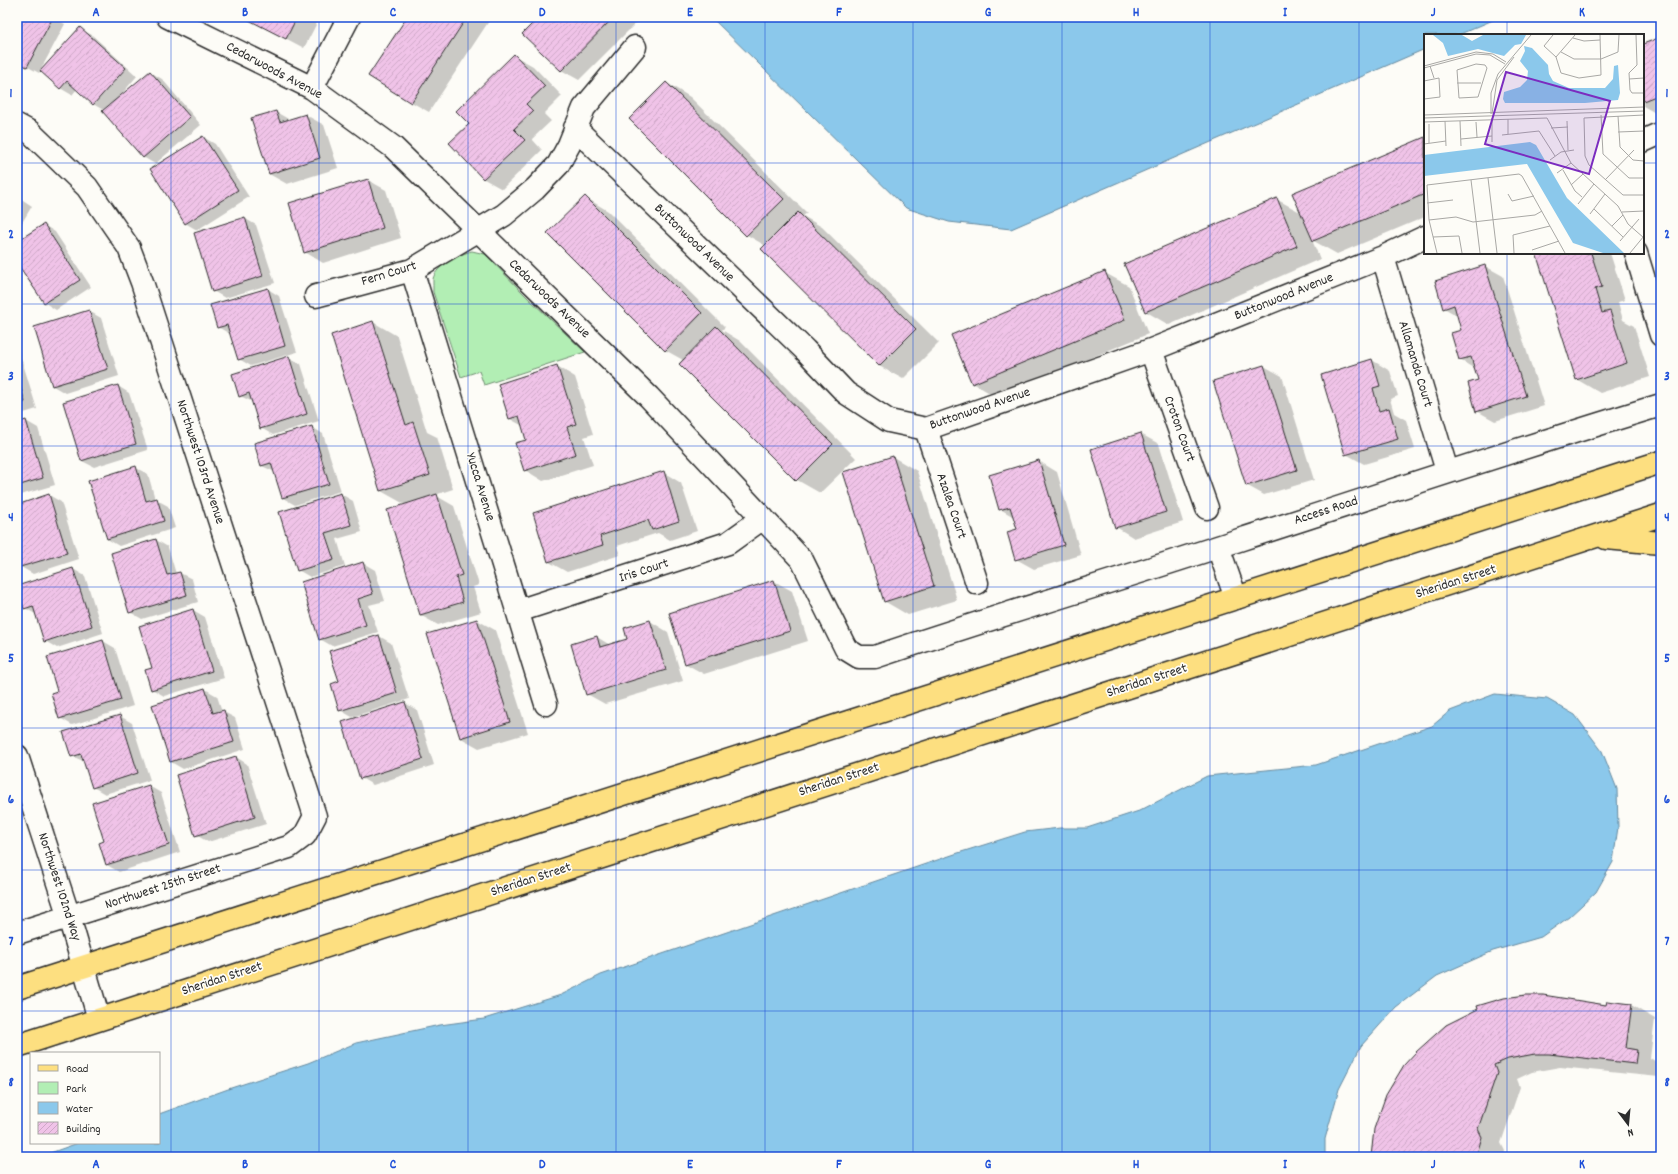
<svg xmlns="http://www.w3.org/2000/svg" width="1678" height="1174" font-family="Dekko,sans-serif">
<defs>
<pattern id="building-hatch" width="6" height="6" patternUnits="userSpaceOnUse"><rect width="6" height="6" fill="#f0c3e8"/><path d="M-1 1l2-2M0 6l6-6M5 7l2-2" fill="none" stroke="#cea8c7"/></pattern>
</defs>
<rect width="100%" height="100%" fill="#fdfcf7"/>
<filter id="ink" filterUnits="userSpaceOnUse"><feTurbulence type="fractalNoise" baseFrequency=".025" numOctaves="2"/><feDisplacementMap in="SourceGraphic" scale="8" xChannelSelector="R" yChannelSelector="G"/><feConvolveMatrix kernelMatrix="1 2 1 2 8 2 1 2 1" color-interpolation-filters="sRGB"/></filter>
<g filter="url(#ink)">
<path fill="#b2eeb4" stroke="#6e8c70" d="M 472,251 L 485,254 L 527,297 L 585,352 L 484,385 L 479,371 L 461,377 L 433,292 C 433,288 433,283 433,279 C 436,265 460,254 472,251 Z"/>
<path fill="#8bc8eb" stroke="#65899e" d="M 711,17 L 1500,17 L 1458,35 L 1425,35 L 1425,49 L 1011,229 L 949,222 L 906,208 Z
M 1495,694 L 1547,699 L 1575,715 L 1602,751 L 1617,789 L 1618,827 L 1613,862 L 1596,892 L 1569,917 L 1541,937 L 1493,951 L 1437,976 L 1396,1007 L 1361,1046 L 1339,1089 L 1325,1139 L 1325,1157 L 39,1157 L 78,1143 L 159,1143 L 159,1114 L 231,1088 L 308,1063 L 356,1043 L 440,1025 L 484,1019 L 561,995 L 601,975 L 955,854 L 1025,832 L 1060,828 L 1087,828 L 1139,811 L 1207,776 L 1316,765 L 1432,726 L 1450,711 Z"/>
<path fill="#0003" d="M 17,17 L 52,17 L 65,24 L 39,73 L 17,61 Z
M 245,17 L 320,17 L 304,48 Z
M 408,17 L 483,17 L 489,21 L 429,112 L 411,102 Z
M 540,17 L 631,17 L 637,22 L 579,80 L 561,70 Z
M 80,29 L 92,35 L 137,76 L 115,102 L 150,72 L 162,79 L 201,125 L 155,164 L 143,157 L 105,111 L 93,104 L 77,89 L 72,95 L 60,88 Z
M 1661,38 L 1661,116 L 1643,106 L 1643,45 Z
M 515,56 L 533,66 L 562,96 L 544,114 L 551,121 L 532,139 L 542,150 L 502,189 L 484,179 L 450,143 L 470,124 Z
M 667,83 L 690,97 L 807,213 L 803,216 L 822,227 L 939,343 L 903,379 L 879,366 L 766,246 L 747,235 L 630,119 Z
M 276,112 L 290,120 L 306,115 L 324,125 L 338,168 L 287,184 L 269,174 Z
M 203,137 L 215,144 L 249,197 L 197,230 L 185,223 Z
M 1425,138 L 1425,217 L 1337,254 L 1312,240 L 1320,259 L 1169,325 L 1145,311 L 1276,199 L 1302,213 Z
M 368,180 L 386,190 L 401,238 L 323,263 L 305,252 Z
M 17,196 L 32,206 L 17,231 Z
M 585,197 L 608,211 L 725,327 L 722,330 L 740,341 L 856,458 L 820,493 L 797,480 L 683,360 L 665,350 Z
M 244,218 L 256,225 L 275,283 L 225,298 L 213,291 Z
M 44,225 L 55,232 L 91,287 L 56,310 L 45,303 L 17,261 L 17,243 Z
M 1537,253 L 1610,253 L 1625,300 L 1618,302 L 1623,320 L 1634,326 L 1650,377 L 1600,393 L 1576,379 Z
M 1485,266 L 1503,276 L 1544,406 L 1495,421 L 1477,411 L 1479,381 L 1475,369 L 1460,360 L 1452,333 L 1463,330 L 1458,316 L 1444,308 Z
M 1105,273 L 1129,286 L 1148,334 L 996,397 L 973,383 Z
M 268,289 L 279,296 L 297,352 L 251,366 L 239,359 L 230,334 L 218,327 Z
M 89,311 L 101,318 L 119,376 L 65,393 L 53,386 L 35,328 Z
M 373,322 L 397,336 L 427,432 L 437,437 L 453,489 L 435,495 L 454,506 L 479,585 L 473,587 L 481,612 L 438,625 L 420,615 L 406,505 L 381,491 Z
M 17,350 L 19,351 L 37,409 L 17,415 Z
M 289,357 L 301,364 L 319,421 L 273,435 L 261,428 L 253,402 L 240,396 Z
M 1372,360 L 1390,371 L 1398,396 L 1390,399 L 1394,413 L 1406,420 L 1415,449 L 1364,464 L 1346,454 Z
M 557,366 L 575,377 L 593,434 L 584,437 L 593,465 L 543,481 L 525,470 L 527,441 L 523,426 L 510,419 Z
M 1264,366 L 1282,376 L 1314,480 L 1264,495 L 1246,485 Z
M 118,386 L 129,393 L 148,450 L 94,467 L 82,461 Z
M 26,421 L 38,428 L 55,485 L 17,496 L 17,424 Z
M 312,427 L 323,434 L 341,491 L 295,505 L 283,498 L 275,472 L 262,466 Z
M 1141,434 L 1159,444 L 1183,522 L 1134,538 L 1116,527 Z
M 893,457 L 917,471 L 957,600 L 908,615 L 884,601 Z
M 1039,461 L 1057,472 L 1081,555 L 1034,569 L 1016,559 L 1018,530 L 1014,517 L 1000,509 Z
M 136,468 L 148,474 L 155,499 L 168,506 L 175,528 L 119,546 L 107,539 Z
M 663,472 L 681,483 L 697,531 L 670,540 L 658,533 L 617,546 L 620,555 L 567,572 L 549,562 Z
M 341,494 L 353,501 L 362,532 L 337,539 L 345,566 L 310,577 L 298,570 Z
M 49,495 L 61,502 L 79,559 L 33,574 L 21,567 L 17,554 L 17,506 Z
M 156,540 L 168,547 L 176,574 L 180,573 L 192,579 L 198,602 L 142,619 L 130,612 Z
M 363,563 L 375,570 L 385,601 L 369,605 L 378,632 L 332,646 L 320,639 Z
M 73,569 L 85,576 L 103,633 L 57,648 L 45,641 L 37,615 L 25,608 Z
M 774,581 L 792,591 L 808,641 L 704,674 L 686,664 L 670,614 Z
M 193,610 L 205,617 L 224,678 L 164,696 L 152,689 L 153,668 Z
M 477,620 L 495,630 L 528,733 L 479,748 L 461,738 Z
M 650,621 L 668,632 L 683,681 L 605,704 L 587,694 L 597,637 L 610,645 L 628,639 Z
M 379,636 L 391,643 L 409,699 L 352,717 L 340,710 L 340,682 Z
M 103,641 L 115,648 L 133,706 L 72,725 L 60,718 L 58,692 Z
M 205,689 L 217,696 L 222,711 L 235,718 L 245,749 L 183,769 L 171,762 L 153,705 Z
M 405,703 L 417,710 L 434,765 L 373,785 L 361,778 Z
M 120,716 L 132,723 L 150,780 L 105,794 L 93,787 L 85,762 L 72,756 Z
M 236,757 L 247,764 L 266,824 L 208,842 L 196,835 Z
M 149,786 L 161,793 L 180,852 L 119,872 L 107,865 L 100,844 L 105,842 Z
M 17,891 L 21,903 L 17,904 Z
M 1631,1005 L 1655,1019 L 1650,1058 L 1660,1064 L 1659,1077 L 1560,1067 L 1532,1072 L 1517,1079 L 1520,1087 L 1501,1143 L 1505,1151 L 1504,1157 L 1372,1157 L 1387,1095 L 1607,1006 Z"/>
<path fill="url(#building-hatch)" stroke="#2b2b2b" d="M 17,17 L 53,17 L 27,67 L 17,62 Z
M 243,17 L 297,17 L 286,39 Z
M 407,17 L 467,17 L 411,103 L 368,76 Z
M 539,17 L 614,17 L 561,71 L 522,34 Z
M 80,27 L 126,68 L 93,105 L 67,81 L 60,89 L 40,71 Z
M 1661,37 L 1661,94 L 1643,101 L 1643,44 Z
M 514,54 L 545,86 L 526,104 L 533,111 L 514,129 L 525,140 L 483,179 L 449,143 L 469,124 L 456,111 Z
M 150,71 L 190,117 L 143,158 L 102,111 Z
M 666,82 L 784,199 L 746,236 L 629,119 Z
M 276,111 L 280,122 L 306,114 L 320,158 L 269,174 L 251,118 Z
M 203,136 L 238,190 L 185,224 L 150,169 Z
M 1425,137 L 1425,194 L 1313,241 L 1292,193 Z
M 368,179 L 383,228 L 304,253 L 289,203 Z
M 585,196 L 702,313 L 665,351 L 547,233 Z
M 1277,198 L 1297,246 L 1145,312 L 1124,264 Z
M 798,212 L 916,329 L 879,366 L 761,249 Z
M 245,217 L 263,276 L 212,292 L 194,233 Z
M 44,224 L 80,280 L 44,303 L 17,263 L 17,241 Z
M 1536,253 L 1591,253 L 1602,287 L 1595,289 L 1602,313 L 1610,311 L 1627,363 L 1576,380 Z
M 1485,265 L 1526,396 L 1476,412 L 1468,383 L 1478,380 L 1471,357 L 1459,360 L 1451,333 L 1461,330 L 1454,305 L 1443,309 L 1435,281 Z
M 1105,271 L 1125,320 L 972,384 L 951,335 Z
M 268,288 L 285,346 L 238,360 L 227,325 L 217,328 L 210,305 Z
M 89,310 L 108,369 L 52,386 L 34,327 Z
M 373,321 L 406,425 L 413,422 L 430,475 L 380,491 L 331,335 Z
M 716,326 L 833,444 L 796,481 L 679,364 Z
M 289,356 L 307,414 L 260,429 L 249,393 L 239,397 L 232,374 Z
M 1372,359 L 1380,386 L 1373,388 L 1379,411 L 1389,408 L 1398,439 L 1345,455 L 1321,375 Z
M 557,365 L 576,424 L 567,427 L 576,454 L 524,471 L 515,443 L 526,440 L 519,416 L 509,419 L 498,384 Z
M 1264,365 L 1297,470 L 1246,486 L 1213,381 Z
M 17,375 L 25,402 L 17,405 Z
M 118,385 L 136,444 L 81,461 L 63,402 Z
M 26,420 L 43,478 L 17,486 L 17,423 Z
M 312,426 L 329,484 L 282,498 L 271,463 L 261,466 L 254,443 Z
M 1141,433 L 1166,512 L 1115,528 L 1091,449 Z
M 893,456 L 934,586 L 884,602 L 843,472 Z
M 1039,460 L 1064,545 L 1015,560 L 1007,532 L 1017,529 L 1010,507 L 999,510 L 989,475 Z
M 136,466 L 146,501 L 157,498 L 164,521 L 107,539 L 88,481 Z
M 664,471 L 679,521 L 652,530 L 648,520 L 600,536 L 603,545 L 548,562 L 533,513 Z
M 341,493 L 351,525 L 325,533 L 334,560 L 297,571 L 279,512 Z
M 49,494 L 67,553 L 20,567 L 17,558 L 17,505 Z
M 437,494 L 462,575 L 456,577 L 463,602 L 420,615 L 387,510 Z
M 156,539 L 167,575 L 180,572 L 187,595 L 129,613 L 111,553 Z
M 363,562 L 373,594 L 358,599 L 366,625 L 319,640 L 301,582 Z
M 73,568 L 92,626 L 44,642 L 33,606 L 24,609 L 17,586 Z
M 774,580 L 790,631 L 685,664 L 669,613 Z
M 193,609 L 212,671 L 151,690 L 145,670 L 152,668 L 139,626 Z
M 477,619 L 510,722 L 460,738 L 427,634 Z
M 650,620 L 666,670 L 586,695 L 571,644 L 597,636 L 600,647 L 627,639 L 624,628 Z
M 379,635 L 397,693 L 339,711 L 331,684 L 339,681 L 329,651 Z
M 103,640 L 121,700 L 59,719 L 51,693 L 57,691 L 47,657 Z
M 205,688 L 213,713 L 224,710 L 234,742 L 170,762 L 152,705 Z
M 405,702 L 423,759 L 360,779 L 342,722 Z
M 120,715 L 138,773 L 92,788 L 81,754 L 71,757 L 63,732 Z
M 236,756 L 255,817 L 195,836 L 176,775 Z
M 149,785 L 169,845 L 106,865 L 99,843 L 104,841 L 92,803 Z
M 1526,995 L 1543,995 L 1606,1005 L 1607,1001 L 1632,1004 L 1626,1048 L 1637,1050 L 1635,1064 L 1549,1054 L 1535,1054 L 1508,1059 L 1494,1065 L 1497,1073 L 1478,1129 L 1482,1137 L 1476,1157 L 1371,1157 L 1374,1129 L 1386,1095 L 1404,1065 L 1416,1052 L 1446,1025 L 1478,1009 L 1477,1006 L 1504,998 Z"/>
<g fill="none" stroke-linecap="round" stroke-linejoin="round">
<defs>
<path id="minor" d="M 168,17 L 312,88 L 393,147 L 649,397 L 802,560 L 846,649 L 859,657 L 875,657 C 996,616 1118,580 1239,540 C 1379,495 1519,448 1661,405
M 312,88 L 349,17
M 17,125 L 30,132 L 87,187 L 129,248 L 142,282 L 315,816 L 305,835 L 289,847 L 17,933
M 575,128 L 805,350 L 846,393 L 889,421 L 926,429 L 1151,350 L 1383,257 L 1425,237
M 1643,141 L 1661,133
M 1636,253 L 1661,335
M 1383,257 L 1447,471
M 412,270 L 546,704
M 316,296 L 412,270 L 504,215 L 535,189 L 558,165 L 569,145 L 584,108 L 635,47
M 1151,350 L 1207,508
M 926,429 L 977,583
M 1218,547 L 1236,598
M 518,611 L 728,543 L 763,518
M 17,756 L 69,917 L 99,1019"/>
<path id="primary" d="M 1606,538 L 1661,543
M 17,988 L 1661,462
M 17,1046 L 1661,515"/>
</defs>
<use href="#minor" stroke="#2b2b2b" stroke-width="25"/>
<use href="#primary" stroke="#2b2b2b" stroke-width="25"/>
<use href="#minor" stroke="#fdfcf7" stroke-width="22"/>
<use href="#primary" stroke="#fddf80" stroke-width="22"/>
</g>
</g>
<path fill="none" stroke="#1d4ed8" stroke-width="1" stroke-opacity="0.55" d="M 171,17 L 171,1157M 319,17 L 319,1157M 468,17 L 468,1157M 616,17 L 616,1157M 765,17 L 765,1157M 913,17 L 913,1157M 1062,17 L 1062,1157M 1210,17 L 1210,1157M 1359,17 L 1359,1157M 1507,17 L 1507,35M 17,163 L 1425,163M 1643,163 L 1661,163M 1507,253 L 1507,1157M 17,304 L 1661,304M 17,446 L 1661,446M 17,587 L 1661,587M 17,728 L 1661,728M 17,870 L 1661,870M 17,1011 L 1661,1011"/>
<g text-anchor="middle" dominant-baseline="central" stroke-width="3.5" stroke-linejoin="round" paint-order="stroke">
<g font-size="14" fill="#2b2b2b" stroke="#fdfcf7">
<text transform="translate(274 71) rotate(28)">Cedarwoods Avenue</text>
<text transform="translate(694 243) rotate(44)">Buttonwood Avenue</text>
<text transform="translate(389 274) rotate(-17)">Fern Court</text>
<text transform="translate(1284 297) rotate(-22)">Buttonwood Avenue</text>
<text transform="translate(549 299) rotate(44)">Cedarwoods Avenue</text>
<text transform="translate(1415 364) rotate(73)">Allamanda Court</text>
<text transform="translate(980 409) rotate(-19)">Buttonwood Avenue</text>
<text transform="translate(1179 429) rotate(70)">Croton Court</text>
<text transform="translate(200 462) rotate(72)">Northwest 103rd Avenue</text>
<text transform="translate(480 487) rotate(73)">Yucca Avenue</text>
<text transform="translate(951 506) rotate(71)">Azalea Court</text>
<text transform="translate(1326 511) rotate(-18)">Access Road</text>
<text transform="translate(644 571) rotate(-18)">Iris Court</text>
<text transform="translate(1456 582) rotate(-18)">Sheridan Street</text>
<text transform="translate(1147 681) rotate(-18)">Sheridan Street</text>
<text transform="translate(839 780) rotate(-18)">Sheridan Street</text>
<text transform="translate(531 880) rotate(-18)">Sheridan Street</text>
<text transform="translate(59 887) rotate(72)">Northwest 102nd Way</text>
<text transform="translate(163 887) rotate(-18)">Northwest 25th Street</text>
<text transform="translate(222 979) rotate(-18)">Sheridan Street</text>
</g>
</g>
<g transform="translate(1424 34)">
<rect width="220" height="220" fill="#fdfcf7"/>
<path d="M 9,1 L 38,1 L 48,7 L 59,1 L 102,1 L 97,10 L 91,11 L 80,22 L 54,15 L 24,22 L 19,9 ZM 100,12 L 108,14 L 124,31 L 125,40 L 129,47 L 145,54 L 181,54 L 189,45 L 190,32 L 194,31 L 196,59 L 194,66 L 161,69 L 81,69 L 79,65 L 80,58 L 96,53 L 103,46 L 104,37 L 96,27 L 101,17 ZM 106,108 L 112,111 L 143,164 L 200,219 L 179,219 L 149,209 L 103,130 L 0,142 L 0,121 Z" fill="#8bc8eb"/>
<path fill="none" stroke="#a9a8a5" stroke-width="1" d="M 129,1 L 120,12 L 132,23 L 137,39 L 155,44 L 177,41 L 176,1M 212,1 L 213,31 L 205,39 L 206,56 L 208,59 L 220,59M 149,4 L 160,7 L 176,6M 137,18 L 150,25 L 177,25 L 194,18 L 195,1M 132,23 L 151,1M 52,30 L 61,31 L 63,34 L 54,63 L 35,64 L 33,36 ZM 0,32 L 52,18 L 69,20 L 82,28M 6,32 L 10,44M 0,34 L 52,20 L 66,21 L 81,30M 205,45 L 220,44M 0,47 L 15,44 L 16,63 L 0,65M 33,49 L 57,49M 67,80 L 67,59 L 74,40 L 107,1M 68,80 L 73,46 L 90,23M 0,81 L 220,73M 177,81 L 179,120 L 205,144 L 220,144M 220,81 L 160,84 L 161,122 L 165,131 L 199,161 L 220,161M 194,82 L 196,113 L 209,126 L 220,127M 0,84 L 220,77M 68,84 L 68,108M 84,85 L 84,100M 21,87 L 22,112M 36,87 L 37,112M 143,87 L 144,116M 0,88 L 123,84 L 147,129 L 194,172 L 204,190 L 220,204M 52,88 L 53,103M 5,90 L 5,109M 127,94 L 144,93M 194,98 L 220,97M 78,101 L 115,97 L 131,122M 37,105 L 68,102M 0,110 L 22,107M 126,126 L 137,118 L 150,116M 139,136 L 151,157 L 158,163M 133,139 L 147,129M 64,144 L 73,219M 47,146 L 56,219M 181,146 L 210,116M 147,151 L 159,140M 84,160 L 88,167 L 110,162M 3,169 L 29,166M 154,170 L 170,150M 170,175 L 199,203M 198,178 L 220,177M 166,180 L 181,160M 5,186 L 32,183 L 49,188 L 111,181 L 118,177M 188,192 L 199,181M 9,203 L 35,202 L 38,219M 196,207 L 215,185M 108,216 L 135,207M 13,219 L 5,186 L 3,151 L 95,140 L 98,142 L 141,219M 90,219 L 89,201 L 126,192M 206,219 L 220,202"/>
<path fill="#7b2cbf" fill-opacity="0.15" stroke="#7b2cbf" stroke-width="2" d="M 82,38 L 186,67 L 165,140 L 61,110 Z"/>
<rect width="220" height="220" fill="none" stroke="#2b2b2b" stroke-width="2"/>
</g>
<rect width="1678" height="1174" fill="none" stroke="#fdfcf7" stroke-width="44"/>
<rect x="30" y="1052" width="130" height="92" fill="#fdfcf7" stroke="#a9a8a5"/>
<rect x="38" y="1065" width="20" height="6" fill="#fddf80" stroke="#a9a8a5"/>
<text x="66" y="1072" font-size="12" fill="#2b2b2b">Road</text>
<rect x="38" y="1082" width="20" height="12" fill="#b2eeb4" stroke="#a9a8a5"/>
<text x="66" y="1092" font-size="12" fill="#2b2b2b">Park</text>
<rect x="38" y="1102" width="20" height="12" fill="#8bc8eb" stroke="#a9a8a5"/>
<text x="66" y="1112" font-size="12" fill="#2b2b2b">Water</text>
<rect x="38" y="1122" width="20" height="12" fill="url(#building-hatch)" stroke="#a9a8a5"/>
<text x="66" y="1132" font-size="12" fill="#2b2b2b">Building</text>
<g transform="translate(1628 1124) rotate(164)" stroke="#fdfcf7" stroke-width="3" paint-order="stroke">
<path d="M0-3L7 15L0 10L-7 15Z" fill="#2b2b2b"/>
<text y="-6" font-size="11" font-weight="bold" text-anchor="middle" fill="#2b2b2b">N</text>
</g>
<rect x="22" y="22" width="1634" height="1130" fill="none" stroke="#1d4ed8" stroke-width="1.5"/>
<g font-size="13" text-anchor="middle" font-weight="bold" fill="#1d4ed8">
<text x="96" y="16">A</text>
<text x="245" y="16">B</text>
<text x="393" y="16">C</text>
<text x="542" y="16">D</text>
<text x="690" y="16">E</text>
<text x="839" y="16">F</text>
<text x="988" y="16">G</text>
<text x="1136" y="16">H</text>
<text x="1285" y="16">I</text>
<text x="1433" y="16">J</text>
<text x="1582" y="16">K</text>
<text x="11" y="97">1</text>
<text x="1667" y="97">1</text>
<text x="11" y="238">2</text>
<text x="1667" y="238">2</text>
<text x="11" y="380">3</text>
<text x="1667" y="380">3</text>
<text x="11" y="521">4</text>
<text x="1667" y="521">4</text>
<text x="11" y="662">5</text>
<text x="1667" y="662">5</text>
<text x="11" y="803">6</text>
<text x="1667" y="803">6</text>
<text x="11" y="945">7</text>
<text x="1667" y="945">7</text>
<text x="11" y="1086">8</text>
<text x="1667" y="1086">8</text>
<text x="96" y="1168">A</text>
<text x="245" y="1168">B</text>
<text x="393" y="1168">C</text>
<text x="542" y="1168">D</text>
<text x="690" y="1168">E</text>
<text x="839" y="1168">F</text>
<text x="988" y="1168">G</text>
<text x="1136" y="1168">H</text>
<text x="1285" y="1168">I</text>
<text x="1433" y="1168">J</text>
<text x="1582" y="1168">K</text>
</g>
</svg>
